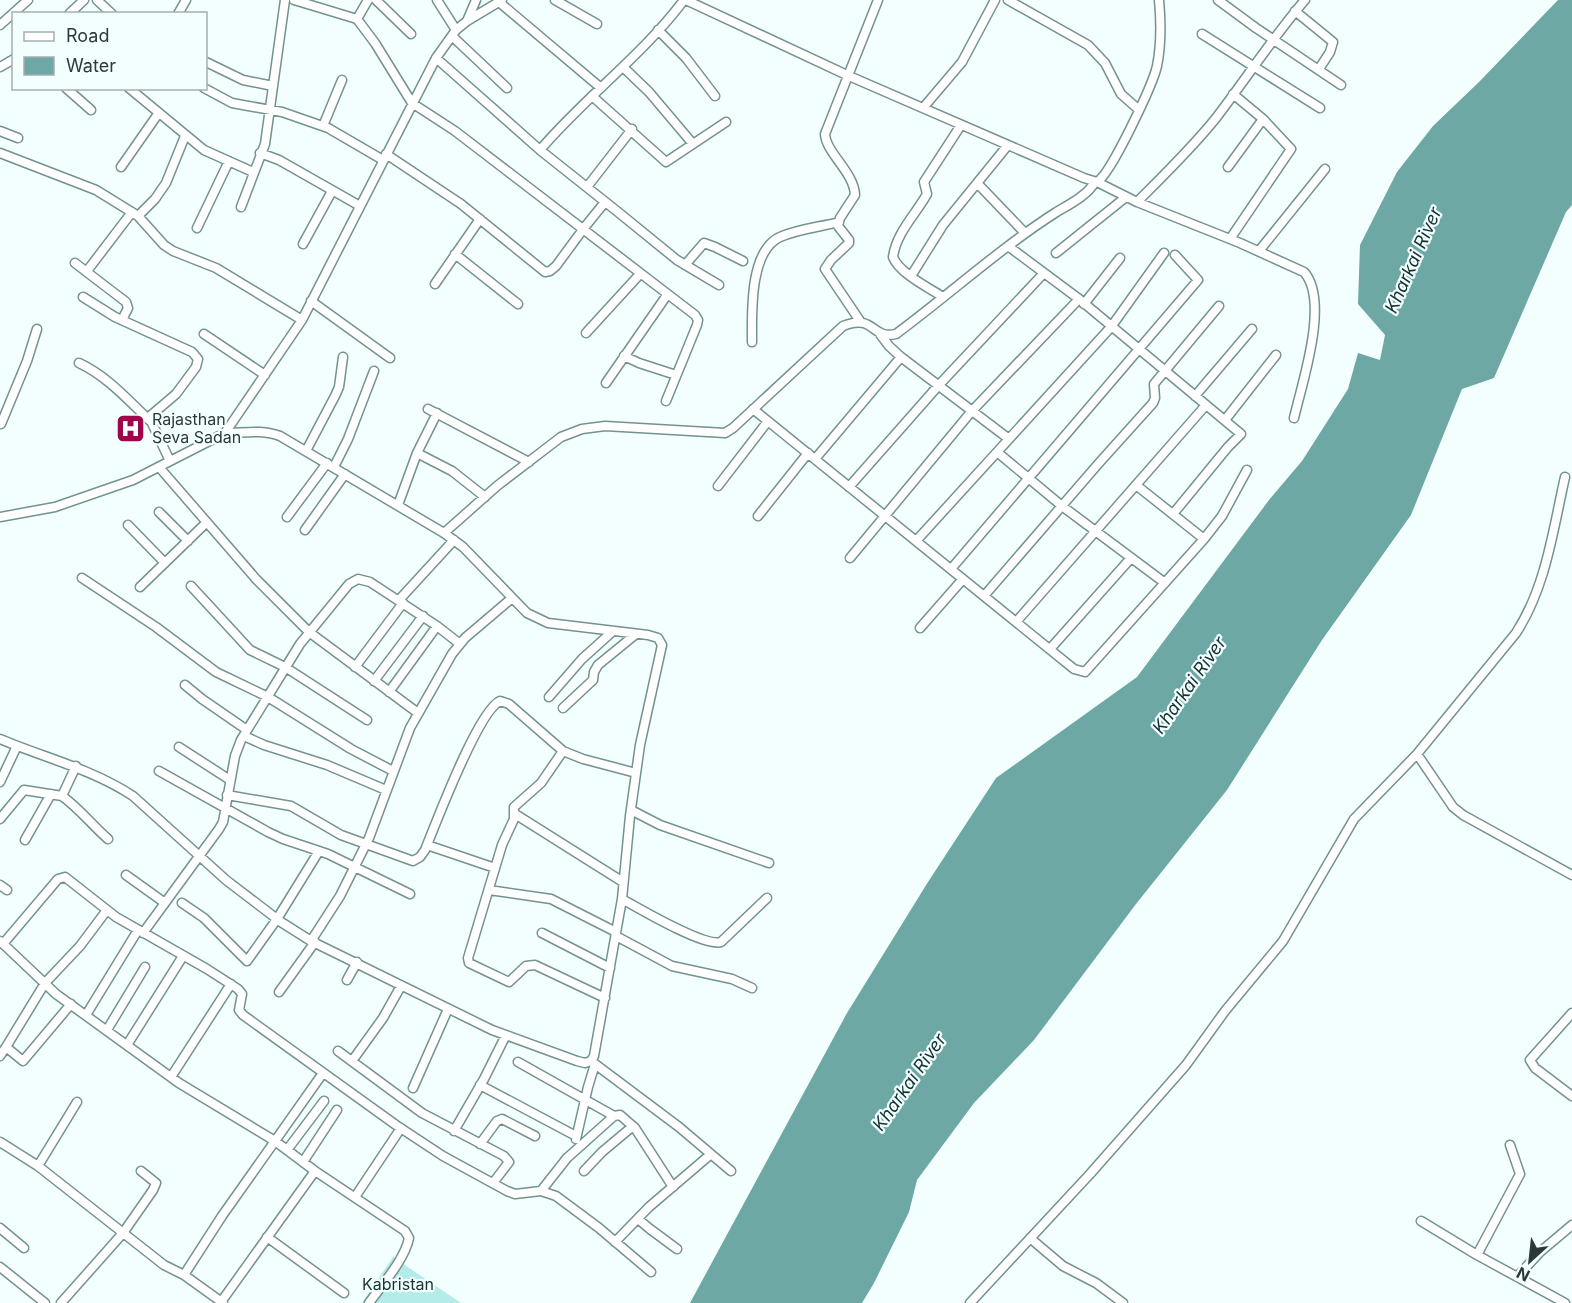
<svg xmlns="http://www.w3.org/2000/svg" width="1572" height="1303" font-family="Inter,sans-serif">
<rect width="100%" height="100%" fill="#f2fffe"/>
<path fill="#b4ece9" d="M 393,1257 L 461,1303 L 362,1303 Z"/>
<path fill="#6ea8a5" d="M 1558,0 L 1572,0 L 1572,205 L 1566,212 L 1494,378 L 1462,389 L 1411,515 L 1322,640 L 1227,790 L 1136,904 L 1034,1040 L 974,1103 L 917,1180 L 909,1212 L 874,1283 L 862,1303 L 690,1303 L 847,1013 L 928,882 L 996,778 L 1137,677 L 1269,500 L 1302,461 L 1348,389 L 1358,353 L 1380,360 L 1385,335 L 1358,304 L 1360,245 L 1397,172 L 1433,126 L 1479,82 Z"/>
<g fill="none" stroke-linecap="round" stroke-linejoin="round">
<defs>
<path id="minor" d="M 97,0 L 112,14
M 294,0 L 357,19 L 375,43 L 412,103 L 455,131 L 695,315 L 698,320 L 697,325 L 666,401
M 376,0 L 411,34
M 437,0 L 456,30
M 555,0 L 597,24
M 686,0 L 849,76 L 1084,178 L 1097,182 L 1137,202 L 1240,243 L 1304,272 C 1330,301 1302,383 1294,418
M 1008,0 L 1088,45 L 1105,63 L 1121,94 L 1138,109
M 1218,0 L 1256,28 L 1341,85
M 499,2 L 601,88
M 1295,11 L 1333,42 L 1330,52 L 1319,69
M 69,14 L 84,0
M 178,14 L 186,0
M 357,19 L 368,0
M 467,21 L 476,0
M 0,25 L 28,0
M 658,30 L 686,58 L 715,96
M 1202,34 L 1320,108
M 452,36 L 507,88
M 436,58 L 540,150 L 618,212 L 677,260 L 719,285
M 206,62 L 243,80 L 273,86
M 0,67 L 14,59
M 623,67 L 649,92 L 693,144
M 66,88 L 91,110
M 129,88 L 204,150 L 253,172
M 204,88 L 232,103 L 282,112 L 328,128 L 383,160
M 592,96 L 666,162 L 726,122
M 923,108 L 962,62 L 995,0
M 323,126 L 342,80
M 0,131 L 18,138
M 540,150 C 585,97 642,56 684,0
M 0,153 L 96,190 L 138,216 L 164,245 L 173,251 L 216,268 L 302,320 L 225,433 L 133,480 L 55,507 L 0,517
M 260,153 L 279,160 L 360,206
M 386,154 L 461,204 L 545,272 L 550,271 L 556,266 L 584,228 L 605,202
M 121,167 L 158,114
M 1228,167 L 1263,119
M 1097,182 C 1111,174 1153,84 1157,66 C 1161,46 1161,21 1159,0
M 978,184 L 1025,233
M 587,187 L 632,129
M 1137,202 C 1164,175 1192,148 1216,118 C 1246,79 1273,37 1305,0
M 241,207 L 265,144 L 285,0
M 138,216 L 155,199 L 166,183 L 185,136
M 197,228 L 229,161
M 1230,239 L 1291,149 L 1263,119 L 1233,94
M 303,244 L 332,191
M 1008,246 L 1079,299 L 1241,434 L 1228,447 L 1173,514
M 1259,251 L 1325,169
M 1056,253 L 1126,197
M 455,254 L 518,304
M 75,263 L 126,302 L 128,308 L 122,320
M 685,265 L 704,243 L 715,247 L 743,261
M 87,271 L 132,212
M 911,276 L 943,225 L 1008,145
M 435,284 L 480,219
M 83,297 L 115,317 L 192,352 L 198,359 L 196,367 L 176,394 L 149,417 L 170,461
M 943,297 C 929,288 899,273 893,257 C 896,233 916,214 927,194 L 924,182 L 961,125
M 311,301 L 390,358
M 1084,304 L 1120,258
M 302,320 L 436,58 L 456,30 L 467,21 L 502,0
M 860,321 L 825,269 L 831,260 L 849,243 L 849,240 L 838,226 L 840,218 L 855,195 C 854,172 826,153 825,134 L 878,0
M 586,333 L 640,274
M 204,334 L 265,375
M 880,334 L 889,346 L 901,357 L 1009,439
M 752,342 C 752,314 749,251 780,237 C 798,229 820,227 839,222
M 624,356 L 639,363 L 676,375
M 79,363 C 107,376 127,399 149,420
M 606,383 L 667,295
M 1195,396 L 1252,329
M 428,409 L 529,462
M 753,409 L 1074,669 L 1085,672 L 1204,539 L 1222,516 L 1247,470
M 1225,420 L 1276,355
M 1,424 L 27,361 L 37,329
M 225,433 C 243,433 262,429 280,436 L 444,533 L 497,486 L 561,437 L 582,429 L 605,426 L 725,433 L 733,428 L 843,326 C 875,313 871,340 896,334 C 950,294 999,249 1055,213 C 1068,205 1087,196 1095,182
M 306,451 L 335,396 L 339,387 L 343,357
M 997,452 L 1062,506 L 1165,583
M 417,453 L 452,471 L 485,497
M 815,459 L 901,357
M 159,467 L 256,579 L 309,632 L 418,713
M 334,467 L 348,439 L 374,371
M 1136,485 L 1204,539
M 718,486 L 768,421
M 849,487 L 938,386 L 1044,273
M 398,505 L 417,453 L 437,413
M 159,512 L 188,541
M 758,516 L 808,453
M 287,517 L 327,463
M 128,525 L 165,563
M 305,530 L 345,474
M 916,541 L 1111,327 L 1164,253
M 850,558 L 971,412 L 1079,299
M 951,569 L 1198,280 L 1175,255
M 82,578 L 156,627 L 216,672 L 268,697 L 351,749 L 393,771
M 191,586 L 250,650 L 285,667 L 367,720
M 140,587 L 206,523
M 984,596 L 1099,463 L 1153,403 L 1155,398 L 1154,384 L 1219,306
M 399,600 L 454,540
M 1016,622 L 1206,405
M 920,628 L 963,579
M 1050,649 L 1131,558
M 355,667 L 403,603
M 374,681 L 423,616
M 185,685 L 202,699 L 247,730
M 389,692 L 437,626
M 549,697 L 582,659 L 613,631
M 563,708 L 593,680 L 594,672 L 598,665 L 636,634
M 244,736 L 264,745 L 327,765 L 386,790
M 0,739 C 45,758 92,769 133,796 L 226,880 L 281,922 L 311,941 L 492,1030 L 577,1061 L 585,1063 L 591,1061 L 594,1056 L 622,899 L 630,816 L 640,745 L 662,645 L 658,638 L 648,635 L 548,623 L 527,613 L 463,547 L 444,533
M 179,747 L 230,780
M 563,751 L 541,783 L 514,807 L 514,819 L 502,845 L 468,958 L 469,963 L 509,982 L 526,966 L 535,965 L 605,998
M 1417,754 L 1453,807 L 1463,815 L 1572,875
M 159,771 L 268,832 L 283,839 L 328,854 L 410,894
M 0,782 L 17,746
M 227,795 L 291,806 L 341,835 L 413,861 L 420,857 L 425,850 C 436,823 478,711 500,701 L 509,704 L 563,751 L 583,759 L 636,773
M 62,796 C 80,809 92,825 108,839
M 631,810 L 660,825 L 769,863
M 515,814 L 623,882
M 0,819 L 24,790 L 62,796 L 76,766
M 25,840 L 51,794
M 427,845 L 495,868
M 126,875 L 165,903
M 0,885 L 7,890
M 489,890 L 551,899 L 616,932
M 622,899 C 640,909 704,947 721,942 L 767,898
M 182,903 L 204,918 L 247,961 L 277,919 L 319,851
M 143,933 L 219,829 L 223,822 L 235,756 L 241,740 L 300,644 L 349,584 L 358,579 L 370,582 L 437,626 L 460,644
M 542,933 L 610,968
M 616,936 L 672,966 L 732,979 L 752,988
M 0,941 L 56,994 L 179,1083 L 275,1141 L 315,1171 L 405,1231 L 409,1238 C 405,1259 382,1285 369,1303
M 311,941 L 340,896 L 369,838 L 410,728 L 452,654 L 465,638 L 512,598
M 3,944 L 58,879 L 65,877 L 116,917 L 207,969 L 238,989 L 242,994 L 239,1010 L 243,1015 L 396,1125 L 443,1156 L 507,1191 L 515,1194 L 541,1191 L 556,1196 L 599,1228 L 651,1272
M 347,980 L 357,962
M 279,992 L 315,942
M 1572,1013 L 1530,1060 L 1535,1068 L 1572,1096
M 86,1015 L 138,930
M 107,1030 L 145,967
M 127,1045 L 183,956
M 6,1047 L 45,983 L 80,946 L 107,910
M 338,1051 L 422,1113 L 504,1156 L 509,1162 L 493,1183
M 0,1056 L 6,1047 L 23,1061 L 71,1004
M 352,1061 L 383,1018 L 401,986
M 591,1061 L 679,1127 L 731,1171
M 518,1062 L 614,1116
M 171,1077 L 231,984
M 480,1085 L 576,1136
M 413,1088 L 448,1009
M 454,1131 L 484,1079 L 506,1035
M 576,1139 L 588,1087 L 595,1064
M 0,1142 L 38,1166 L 164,1265 L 184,1275 L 223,1303
M 480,1144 L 497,1121 L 502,1119 L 535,1136
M 287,1150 L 324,1101
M 303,1162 L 337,1110
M 38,1166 L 77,1102
M 584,1171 L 602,1152 L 633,1126
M 541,1191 L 567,1158 L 614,1116 L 620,1115 L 635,1128 L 673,1187
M 355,1197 L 401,1128
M 638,1219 L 650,1229 L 677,1249
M 1421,1221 L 1477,1255 L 1565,1303
M 0,1228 L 24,1248
M 267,1237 L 344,1293
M 1030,1238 L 1063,1266 L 1096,1283 L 1123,1303
M 615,1242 L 649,1207 L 711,1154
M 1477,1255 L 1520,1174 L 1510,1145
M 0,1267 L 45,1303
M 184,1275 L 222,1216 L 323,1073
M 1517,1277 L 1540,1252 L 1572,1225
M 221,1302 L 315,1171
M 61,1303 L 123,1233 L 153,1190 L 156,1183 L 141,1171
M 970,1303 L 1090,1174 L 1186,1065 L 1225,1011 L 1283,941 L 1354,819 L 1417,754 L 1516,633 C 1546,587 1553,530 1565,477"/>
</defs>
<use href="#minor" stroke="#739290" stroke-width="11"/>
<use href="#minor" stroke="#fff" stroke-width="8"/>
</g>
<defs>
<symbol id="hospital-square" viewBox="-11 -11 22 22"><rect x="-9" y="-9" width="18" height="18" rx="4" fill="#9f054b" stroke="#f2fffe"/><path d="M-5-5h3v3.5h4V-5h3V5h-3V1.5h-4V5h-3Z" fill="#fff"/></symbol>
</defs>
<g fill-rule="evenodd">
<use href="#hospital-square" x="114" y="412" width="33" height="33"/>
</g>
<g text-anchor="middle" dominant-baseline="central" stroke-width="4.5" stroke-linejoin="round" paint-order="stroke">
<g font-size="16" fill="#2c3938" stroke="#f2fffe" text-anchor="start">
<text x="152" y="419">Rajasthan<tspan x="152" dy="18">Seva Sadan</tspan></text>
</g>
<g font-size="16" fill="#163433" stroke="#f2fffe">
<text x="398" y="1284">Kabristan</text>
</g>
<g font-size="18" font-style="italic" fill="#143231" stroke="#f2fffe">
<text transform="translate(1413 260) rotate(-66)">Kharkai River</text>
<text transform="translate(1189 685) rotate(-55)">Kharkai River</text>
<text transform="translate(909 1082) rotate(-55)">Kharkai River</text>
</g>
</g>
<rect x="12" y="12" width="195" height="78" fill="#f2fffe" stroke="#a3b0af" stroke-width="1.5"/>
<rect x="24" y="32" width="30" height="9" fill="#ffffff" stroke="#a3b0af" stroke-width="1.5"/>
<text x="66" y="42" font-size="18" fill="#2c3938">Road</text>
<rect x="24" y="57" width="30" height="18" fill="#6ea8a5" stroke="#a3b0af" stroke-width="1.5"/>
<text x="66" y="72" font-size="18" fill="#2c3938">Water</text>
<g transform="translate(1530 1261) rotate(207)" stroke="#f2fffe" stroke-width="4.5" paint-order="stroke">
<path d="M0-4.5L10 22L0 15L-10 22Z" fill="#2c3938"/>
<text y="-9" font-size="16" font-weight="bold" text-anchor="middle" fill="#2c3938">N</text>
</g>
</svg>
